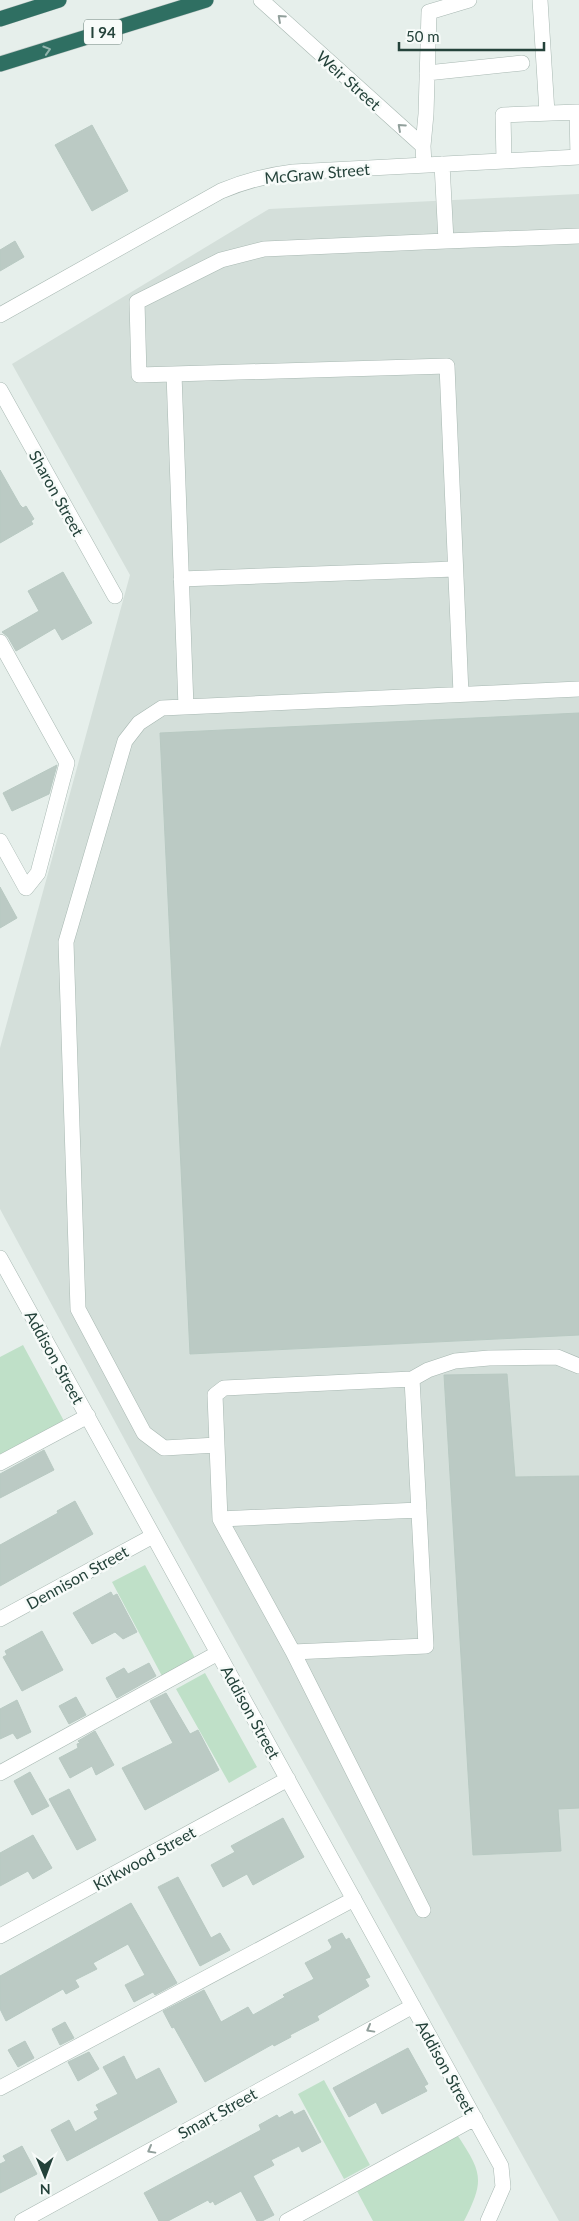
<svg xmlns="http://www.w3.org/2000/svg" width="579" height="2221" font-family="Lato,sans-serif">
<rect width="100%" height="100%" fill="#e6efeb"/>
<path fill="#d4dfda" d="M 579,194 L 579,2221 L 559,2221 L 154,1494 L 0,1209 L 0,1048 L 130,575 L 12,364 L 269,209 Z"/>
<path fill="#bfe0c8" d="M 23,1345 L 64,1421 L 0,1455 L 0,1357 Z
M 145,1565 L 195,1658 L 162,1676 L 112,1582 Z
M 205,1673 L 257,1767 L 229,1783 L 176,1689 Z
M 324,2080 L 370,2165 L 344,2179 L 298,2094 Z
M 458,2136 C 482,2173 485,2180 464,2221 L 373,2221 L 357,2191 Z"/>
<path fill="#bbcac4" stroke="#b8c9c2" d="M 92,125 L 128,191 L 92,211 L 55,145 Z
M 15,241 L 24,257 L 0,271 L 0,250 Z
M 0,470 L 20,505 L 23,508 L 26,506 L 34,519 L 31,521 L 33,524 L 0,543 Z
M 63,572 L 92,623 L 62,640 L 55,628 L 16,651 L 8,637 L 2,632 L 39,611 L 28,591 Z
M 579,713 L 579,1335 L 190,1354 L 160,733 Z
M 57,765 L 49,794 L 12,811 L 3,793 Z
M 0,887 L 17,918 L 0,928 Z
M 507,1374 L 515,1477 L 579,1476 L 579,1808 L 558,1809 L 561,1851 L 473,1855 L 444,1375 Z
M 44,1450 L 54,1470 L 0,1498 L 0,1474 Z
M 75,1501 L 93,1534 L 0,1586 L 0,1545 L 58,1513 L 57,1511 Z
M 111,1592 L 113,1596 L 117,1594 L 137,1632 L 123,1639 L 115,1632 L 92,1644 L 73,1613 Z
M 42,1631 L 63,1670 L 22,1691 L 3,1657 L 7,1655 L 5,1651 Z
M 149,1663 L 156,1676 L 117,1698 L 106,1678 L 124,1668 L 128,1674 Z
M 166,1693 L 190,1734 L 198,1730 L 219,1770 L 145,1810 L 122,1768 L 173,1743 L 150,1701 Z
M 76,1697 L 86,1715 L 69,1724 L 59,1706 Z
M 17,1700 L 31,1732 L 17,1739 L 13,1733 L 0,1739 L 0,1709 Z
M 95,1731 L 114,1765 L 96,1775 L 92,1766 L 70,1778 L 59,1758 L 78,1748 L 77,1744 L 80,1743 L 78,1741 Z
M 30,1772 L 49,1806 L 32,1815 L 14,1781 Z
M 69,1789 L 96,1840 L 77,1850 L 49,1799 Z
M 283,1818 L 304,1857 L 253,1885 L 247,1874 L 223,1887 L 211,1865 L 235,1852 L 231,1846 Z
M 33,1835 L 52,1868 L 33,1879 L 28,1871 L 0,1886 L 0,1853 Z
M 178,1877 L 211,1938 L 220,1933 L 230,1950 L 200,1966 L 158,1887 Z
M 131,1903 L 177,1983 L 155,1995 L 153,1992 L 134,2002 L 125,1985 L 145,1975 L 128,1944 L 93,1963 L 97,1969 L 75,1980 L 79,1987 L 66,1994 L 63,1989 L 6,2021 L 0,2009 L 0,1976 Z
M 342,1933 L 346,1940 L 349,1938 L 370,1977 L 365,1979 L 369,1986 L 317,2016 L 319,2020 L 290,2035 L 291,2037 L 274,2046 L 273,2044 L 205,2082 L 174,2027 L 172,2028 L 163,2011 L 204,1990 L 221,2022 L 248,2007 L 253,2015 L 285,1997 L 283,1995 L 314,1979 L 305,1963 L 330,1950 L 332,1947 L 328,1940 Z
M 65,2022 L 74,2038 L 60,2045 L 52,2029 Z
M 25,2041 L 34,2058 L 18,2067 L 8,2050 Z
M 408,2048 L 428,2084 L 424,2086 L 427,2091 L 382,2114 L 376,2102 L 349,2117 L 333,2088 Z
M 89,2052 L 99,2069 L 78,2081 L 68,2062 Z
M 124,2056 L 136,2080 L 159,2068 L 177,2102 L 67,2161 L 51,2130 L 69,2120 L 75,2132 L 98,2119 L 94,2112 L 99,2110 L 96,2105 L 118,2094 L 103,2067 Z
M 304,2110 L 321,2142 L 302,2152 L 299,2146 L 271,2160 L 274,2165 L 253,2176 L 274,2215 L 262,2221 L 257,2221 L 241,2191 L 215,2205 L 213,2201 L 210,2203 L 208,2200 L 168,2221 L 159,2221 L 144,2193 L 261,2130 L 259,2125 L 277,2115 L 279,2118 L 292,2111 L 294,2115 Z
M 22,2146 L 37,2174 L 0,2193 L 0,2164 L 6,2161 L 3,2156 Z"/>
<g fill="none" stroke-linecap="round" stroke-linejoin="round">
<defs>
<path id="minor" d="M 261,0 L 423,146 L 424,165
M 540,0 L 547,113
M 427,73 L 522,63
M 423,146 L 426,114 L 429,12 L 469,0
M 578,157 L 577,112 L 579,112
M 504,161 L 503,115 L 577,112
M 442,164 L 446,241 L 579,236
M 446,241 L 264,249 L 221,260 L 137,302 L 139,375 L 447,366 L 461,694
M 0,315 L 221,191 C 245,181 268,175 293,172 L 579,157
M 174,374 L 186,707
M 0,390 L 115,596
M 181,579 L 455,569
M 0,642 L 67,763 L 38,873 L 26,888 L 0,841
M 579,689 L 162,708 L 139,723 L 125,741 L 66,942 L 78,1309 L 144,1433 L 164,1448 L 217,1445 L 215,1395 L 224,1388 L 412,1379 L 428,1370 L 455,1361 L 489,1358 L 557,1357 L 579,1366
M 0,1258 L 501,2166 L 503,2187 L 488,2221
M 217,1445 L 220,1519 L 293,1652 L 423,1910
M 0,1463 L 88,1416
M 220,1519 L 419,1510
M 0,1619 L 153,1536
M 293,1652 L 426,1646 L 412,1379
M 0,1773 L 218,1653
M 0,1936 L 288,1779
M 0,2088 L 354,1899
M 22,2221 L 413,2006
M 287,2221 L 475,2118"/>
<path id="highway" d="M 0,19 L 59,0
M 0,64 L 206,0"/>
</defs>
<use href="#minor" stroke="#a8b8b2" stroke-width="16"/>
<use href="#highway" stroke="#c2cac8" stroke-width="16"/>
<use href="#minor" stroke="#fff" stroke-width="15"/>
<use href="#highway" stroke="#2f6f62" stroke-width="15"/>
</g>
<defs><path id="oneway-chevron" d="M-2-3.5L2.5 0L-2 3.5" fill="none" stroke-width="1.6" stroke-linecap="round" stroke-linejoin="round" transform="scale(1.25)"/></defs>
<g stroke="#92a09c">
<use href="#oneway-chevron" transform="translate(281 18) rotate(-138)"/>
<use href="#oneway-chevron" transform="translate(401 127) rotate(-138)"/>
<use href="#oneway-chevron" transform="translate(370 2029) rotate(151)"/>
<use href="#oneway-chevron" transform="translate(151 2150) rotate(151)"/>
</g>
<use stroke="#93b5ae" href="#oneway-chevron" transform="translate(47 50) rotate(-17)"/>
<g text-anchor="middle" dominant-baseline="central" stroke-width="5" stroke-linejoin="round" paint-order="stroke">
<rect fill="#f7fbf9" stroke="#637a73" stroke-width="1" x="84" y="19.5" width="38" height="25" rx="4"/>
<g font-size="15" font-weight="bold" fill="#24423a">
<text x="103" y="32">I 94</text>
</g>
<g font-size="16" fill="#24423a" stroke="#f7fbf9">
<text transform="translate(349 80) rotate(42)">Weir Street</text>
<text transform="translate(317 173) rotate(-5)">McGraw Street</text>
<text transform="translate(57 493) rotate(61)">Sharon Street</text>
<text transform="translate(55 1357) rotate(61)">Addison Street</text>
<text transform="translate(77 1577) rotate(-29)">Dennison Street</text>
<text transform="translate(251 1712) rotate(61)">Addison Street</text>
<text transform="translate(144 1858) rotate(-29)">Kirkwood Street</text>
<text transform="translate(446 2067) rotate(61)">Addison Street</text>
<text transform="translate(217 2113) rotate(-29)">Smart Street</text>
</g>
</g>
<g transform="translate(45 2176) rotate(179)" stroke="#f7fbf9" stroke-width="4" paint-order="stroke">
<path d="M0-4L9 19L0 12L-9 19Z" fill="#24423a"/>
<text y="-8" font-size="14" font-weight="bold" text-anchor="middle" fill="#24423a">N</text>
</g>
<path d="M399 42v8h145v-8" fill="none" stroke="#24423a" stroke-width="2.5"/>
<text x="406" y="42" font-size="15" fill="#24423a" stroke="#f7fbf9" stroke-width="4" paint-order="stroke">50 m</text>
</svg>
